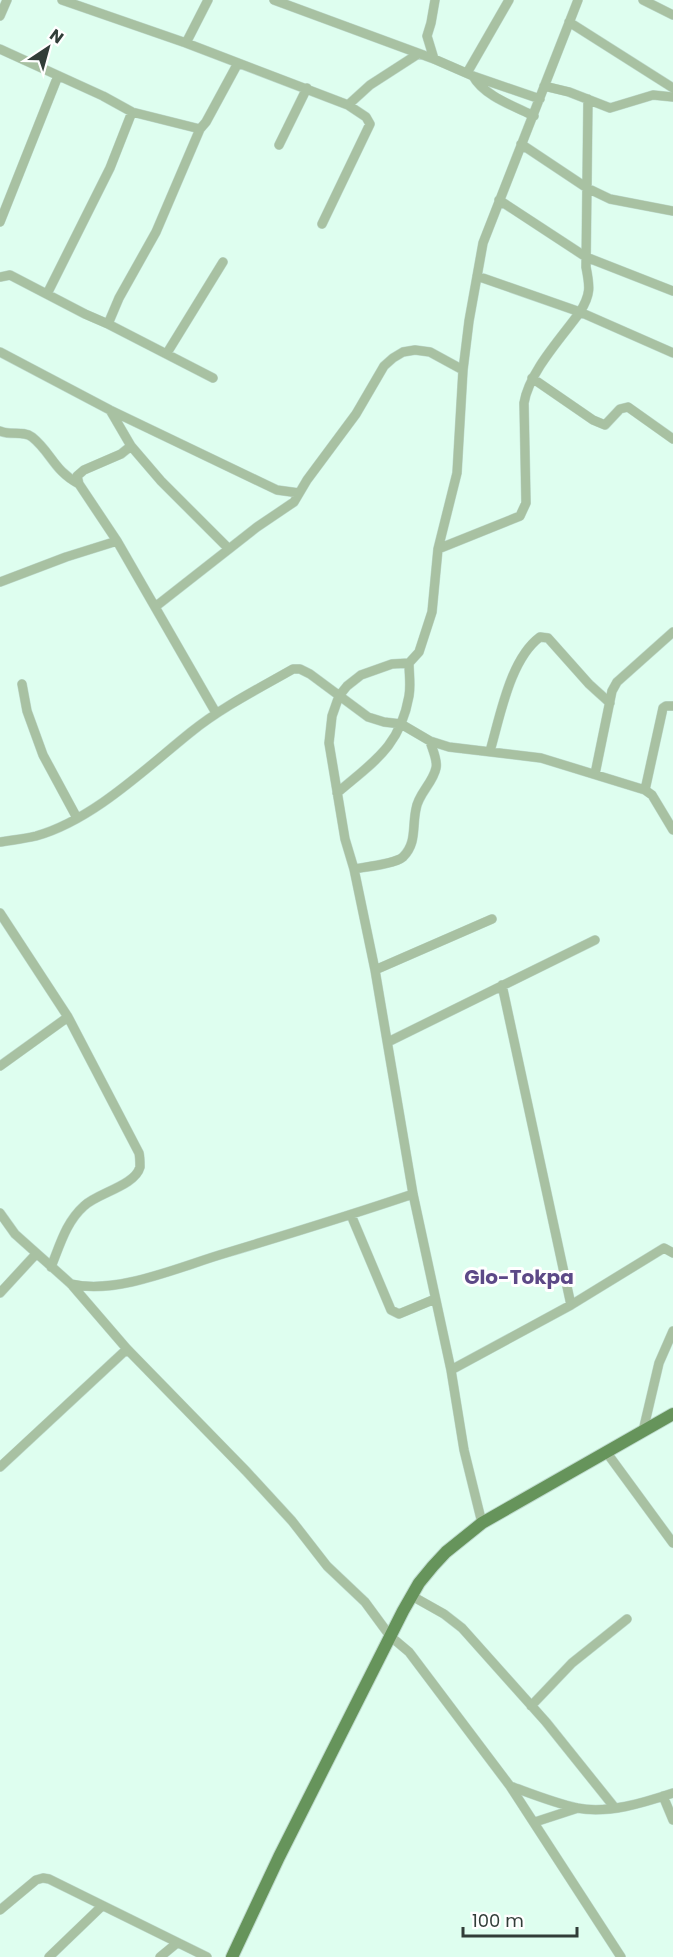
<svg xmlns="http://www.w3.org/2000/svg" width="673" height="1957" font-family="Poppins,sans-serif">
<rect width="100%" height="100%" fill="#defeef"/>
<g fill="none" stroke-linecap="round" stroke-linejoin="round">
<defs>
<path id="minor" d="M 62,0 L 186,43 L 348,105 L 370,85 L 418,54
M 274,0 L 434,59 L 473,76 L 540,99
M 643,0 L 673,15
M 0,16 L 7,0
M 569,22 L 673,88
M 186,43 L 208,0
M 0,49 L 103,96 L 132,112 L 200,129 L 206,122 L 238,63
M 434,59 L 427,36 L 431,23 L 435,0
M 467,73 L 509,0
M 473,76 C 484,96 514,106 534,116
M 544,86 L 569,92 L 610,108 L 653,95 L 673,97
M 521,144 L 587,188 L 610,199 L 673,211
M 279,145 L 307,88
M 499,200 L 586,257 L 673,291
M 0,222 L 58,76
M 322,224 L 370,124 L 366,117 L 348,105
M 477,276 L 580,312 L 673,353
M 0,277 L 10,275 L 85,314 L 108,324 L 119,298 L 156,232 L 200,129
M 47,294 L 110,168 L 132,112
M 108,324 L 213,378
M 0,352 L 110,410 L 277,490 L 299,493
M 167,353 L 223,262
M 532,378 L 593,420 L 605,425 L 620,409 L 628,407 L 673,439
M 110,410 L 131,446 L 121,454 L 84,470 L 77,476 L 79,484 L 117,541 L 216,713
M 0,431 C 10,436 23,430 32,437 C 51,452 54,471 79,484
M 131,446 L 161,481 L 229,549
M 438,549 L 520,516 L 526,503 L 524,403 C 529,372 562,337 580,312 C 591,294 590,287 586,267 L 588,99
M 0,582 L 66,557 L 117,541
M 155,607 L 257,527 L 294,502 L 307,480 L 356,414 L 384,366 L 393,358 L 403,352 L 415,350 L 430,352 L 463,370
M 22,684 L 27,711 L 43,755 L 77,818
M 490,751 C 500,717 510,659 540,637 L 548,638 L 589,684 L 610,703
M 595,774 L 612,691 L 617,682 L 673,632
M 645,790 L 663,708 L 666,706 L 673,706
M 337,793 C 373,762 400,747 409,696 C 411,685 409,674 409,663
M 0,842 C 12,840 24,839 36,836 C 93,820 146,768 191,732 C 222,707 258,689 293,669 L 300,669 L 310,674 L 368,717 L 384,722 L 401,724 L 430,741 L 449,747 L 541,758 L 645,790 L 652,795 L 673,830
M 354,869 C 365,867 395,864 403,857 C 417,843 412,827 416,809 C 418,794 433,783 436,768 C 438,760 432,749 430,741
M 0,913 L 68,1017 L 139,1153 C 140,1157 140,1163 140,1167 C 135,1186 97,1193 84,1206 C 66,1222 60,1245 51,1267
M 375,970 L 492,919
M 502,985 L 571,1305
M 388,1042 L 595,940
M 0,1066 L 68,1017
M 0,1213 L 15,1234 L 71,1284 L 127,1349 L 246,1471 L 292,1521 L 327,1566 L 365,1602 L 390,1636 L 409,1652 L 510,1786 L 621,1957
M 351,1215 L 391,1310 L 399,1314 L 435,1299
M 71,1284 C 118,1295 181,1266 226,1253 C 289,1234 351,1215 413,1194
M 0,1293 L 36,1254
M 451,1370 L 571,1305 L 664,1248 L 673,1253
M 643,1431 L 659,1363 L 673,1331
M 607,1453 L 673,1543
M 0,1467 L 127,1349
M 482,1523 L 464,1450 L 451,1370 L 413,1194 L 375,970 L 354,869 L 345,839 L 329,743 L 332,716 L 339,696 L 347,686 L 361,675 L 392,664 L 409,663 L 419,652 L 432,612 L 438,549 L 457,473 L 463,370 L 469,321 L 483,243 L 578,0
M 412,1596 L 444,1614 L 462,1628 L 546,1722 L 615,1808
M 531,1706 L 572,1663 L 627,1619
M 510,1786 C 532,1794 554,1803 577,1808 C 608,1814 643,1803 673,1793
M 663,1796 L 673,1820
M 535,1822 L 578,1808
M 0,1910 L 36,1880 L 43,1878 L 49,1879 L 207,1957
M 49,1957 L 102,1906
M 160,1957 L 177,1943"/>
<path id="major" d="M 232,1957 L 279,1857 L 403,1611 L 419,1583 L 433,1566 L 446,1552 L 482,1523 L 673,1414"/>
</defs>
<use href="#minor" stroke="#bfdbce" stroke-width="10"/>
<use href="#major" stroke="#bfdbce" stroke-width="14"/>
<use href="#minor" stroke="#a8c1a2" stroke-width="9"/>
<use href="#major" stroke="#66945b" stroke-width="12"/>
</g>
<g text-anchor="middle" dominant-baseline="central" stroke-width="6" stroke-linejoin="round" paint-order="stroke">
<g font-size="20" font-weight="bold" fill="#5c4987" stroke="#fff">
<text x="519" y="1277">Glo-Tokpa</text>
</g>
</g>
<g transform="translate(48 48) rotate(36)" stroke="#ffffff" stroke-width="4.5" paint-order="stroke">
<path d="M0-4.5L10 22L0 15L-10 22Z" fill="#313d38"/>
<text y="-9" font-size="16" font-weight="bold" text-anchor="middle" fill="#313d38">N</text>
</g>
<path d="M463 1927v9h114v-9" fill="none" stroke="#313d38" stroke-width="3"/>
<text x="472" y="1927" font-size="18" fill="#313d38" stroke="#ffffff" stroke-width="4.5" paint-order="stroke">100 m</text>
</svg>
